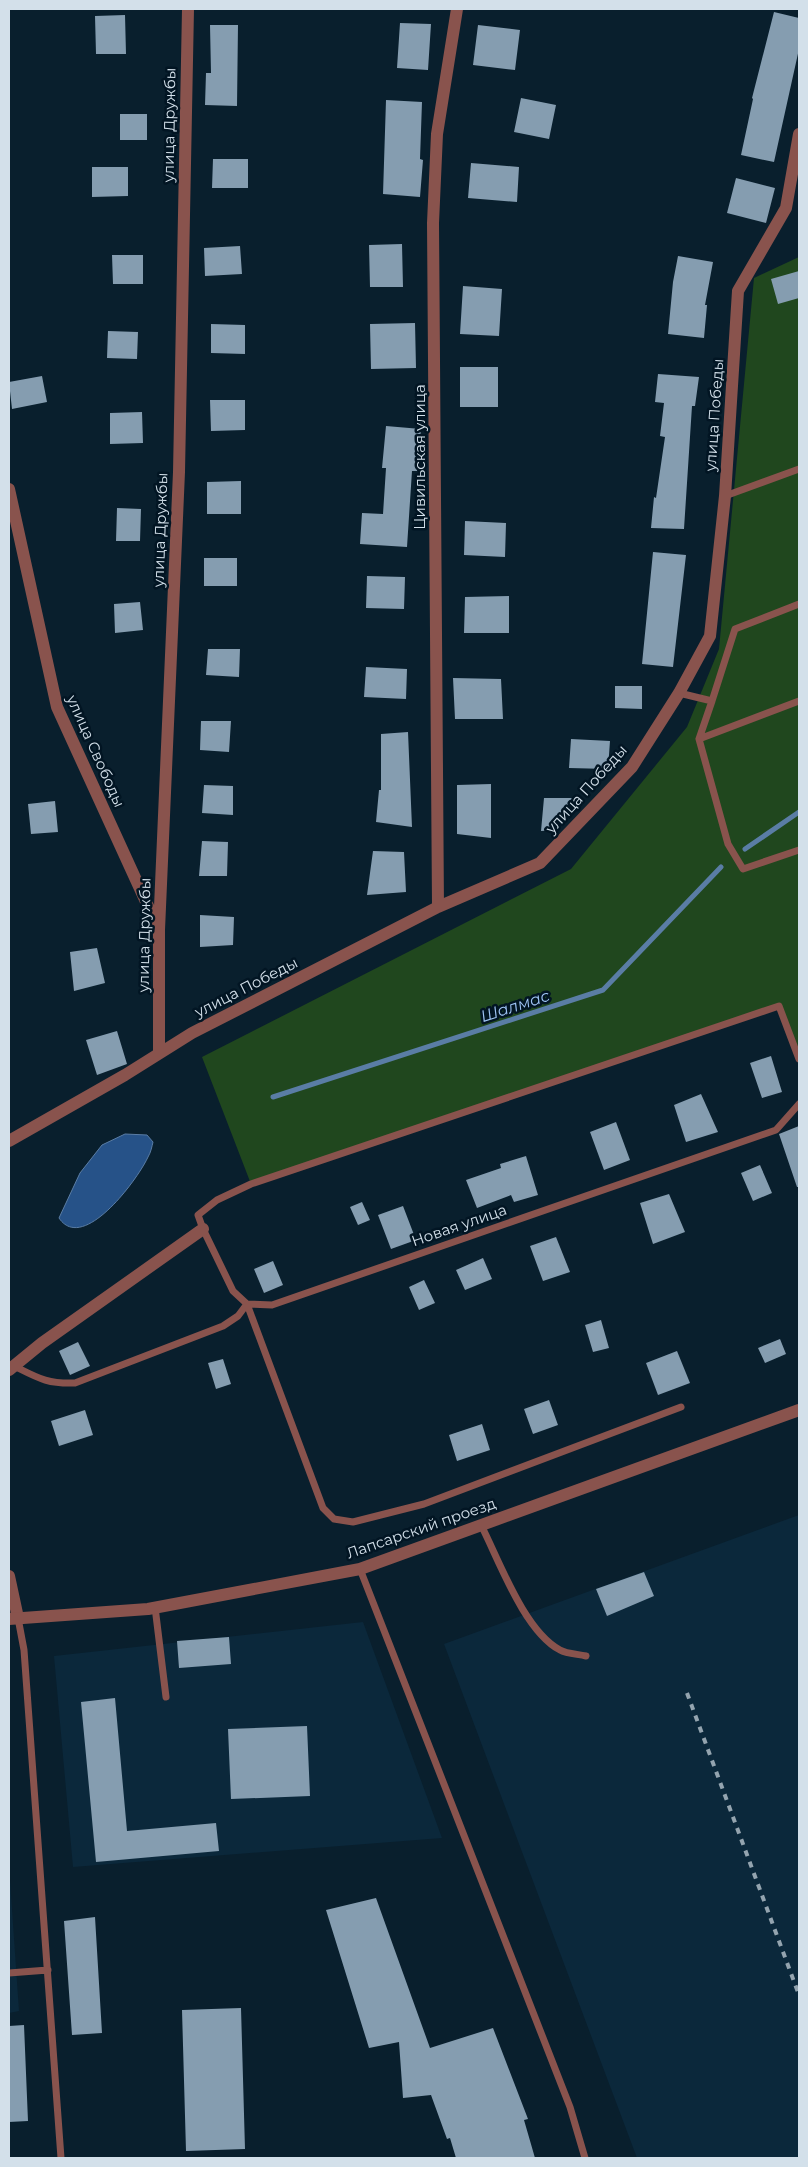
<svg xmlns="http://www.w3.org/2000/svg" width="808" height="2167" font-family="Montserrat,sans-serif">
<rect width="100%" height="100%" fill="#091f2d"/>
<path fill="#0b283b" d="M 799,1515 L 799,2158 L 637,2158 L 444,1644 Z
M 363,1622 L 442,1838 L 73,1867 L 54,1656 Z
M 9,1866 L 19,2011 L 9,2013 Z"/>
<path fill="#20471e" d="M 799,257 L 799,1059 L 779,1007 L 251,1184 L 202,1057 L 571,869 L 687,727 L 719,649 L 754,278 Z"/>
<path fill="#265288" stroke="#5a7da5" d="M 125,1134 L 147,1135 L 153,1142 C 152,1146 151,1152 148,1157 C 138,1179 83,1254 59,1218 L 80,1173 L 102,1145 Z"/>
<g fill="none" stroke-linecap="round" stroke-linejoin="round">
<path stroke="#5a7da5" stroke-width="5" d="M 745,849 L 799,812
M 273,1097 L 603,990 L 721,867"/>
</g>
<path fill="#859db0" d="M 774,12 L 799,18 L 799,49 L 774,162 L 741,155 L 753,99 L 752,98 Z
M 125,15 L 126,54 L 96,54 L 95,16 Z
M 400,23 L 431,24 L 428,70 L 397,68 Z
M 210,25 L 238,25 L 237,106 L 205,105 L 206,73 L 211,73 Z
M 478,25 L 520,30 L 515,70 L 473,65 Z
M 521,98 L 556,105 L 549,139 L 514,132 Z
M 386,100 L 422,102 L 420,159 L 423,160 L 420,197 L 383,194 Z
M 120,114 L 147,114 L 147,140 L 120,140 Z
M 213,159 L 248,159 L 248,188 L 212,188 Z
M 471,163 L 519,167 L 517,202 L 468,198 Z
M 92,167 L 128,167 L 128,196 L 92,197 Z
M 736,178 L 775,188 L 766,223 L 727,213 Z
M 402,244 L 403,287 L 370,287 L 369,245 Z
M 240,246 L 242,274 L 205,276 L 204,248 Z
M 112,255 L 143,255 L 143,284 L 113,284 Z
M 678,256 L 713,262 L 705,305 L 707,305 L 704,338 L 668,334 L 673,282 Z
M 799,271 L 799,298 L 778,304 L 771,279 Z
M 463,286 L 502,289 L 499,336 L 460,334 Z
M 415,323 L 416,368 L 371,369 L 370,324 Z
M 211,324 L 245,325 L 245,354 L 211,353 Z
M 108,331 L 138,332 L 137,359 L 107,358 Z
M 460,367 L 498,367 L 498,407 L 460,407 Z
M 658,374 L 699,377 L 695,406 L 692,406 L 684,529 L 651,528 L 654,497 L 656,498 L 665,437 L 660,436 L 664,403 L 655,402 Z
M 42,376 L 47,402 L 12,409 L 9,382 Z
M 210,400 L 245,400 L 245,430 L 211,431 Z
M 142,412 L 143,443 L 110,444 L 110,413 Z
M 386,426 L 421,429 L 417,471 L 412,471 L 407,547 L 360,544 L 362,513 L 383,514 L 386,468 L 382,468 Z
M 241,481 L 241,514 L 207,514 L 207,482 Z
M 117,508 L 141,509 L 140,541 L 116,541 Z
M 465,521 L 506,523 L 505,557 L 464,555 Z
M 653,552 L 686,555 L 673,667 L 642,664 Z
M 204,558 L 237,558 L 237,586 L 204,586 Z
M 367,576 L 405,577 L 404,609 L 366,608 Z
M 509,596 L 509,633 L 464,633 L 465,597 Z
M 140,602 L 143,630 L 115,633 L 114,604 Z
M 208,649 L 240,649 L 239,677 L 206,675 Z
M 366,667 L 407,669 L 406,699 L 364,697 Z
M 453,678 L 501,679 L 503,719 L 455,719 Z
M 615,686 L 642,686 L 642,709 L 615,708 Z
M 201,721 L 231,721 L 229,752 L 200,750 Z
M 408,732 L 412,827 L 376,822 L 379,790 L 381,790 L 381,734 Z
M 571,739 L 610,741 L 608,769 L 569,768 Z
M 491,784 L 491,838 L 457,834 L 457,785 Z
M 204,785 L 233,786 L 233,815 L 202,813 Z
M 544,798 L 578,798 L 573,813 L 560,813 L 558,830 L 541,831 Z
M 55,801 L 58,832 L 31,834 L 28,804 Z
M 202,841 L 228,842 L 227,876 L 199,876 Z
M 373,851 L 404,852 L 406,892 L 367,895 Z
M 200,915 L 234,917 L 233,945 L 200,947 Z
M 97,948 L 105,983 L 74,991 L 70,952 Z
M 117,1031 L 127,1064 L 97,1075 L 86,1040 Z
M 771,1056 L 782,1092 L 762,1098 L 750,1063 Z
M 701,1094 L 718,1132 L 686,1142 L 674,1105 Z
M 616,1122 L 630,1160 L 604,1170 L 590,1132 Z
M 799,1126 L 799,1187 L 797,1187 L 779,1134 Z
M 526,1156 L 538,1195 L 514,1202 L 511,1195 L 477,1208 L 466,1180 L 501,1168 L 500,1164 Z
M 760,1165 L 772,1193 L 753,1201 L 741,1173 Z
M 669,1194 L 685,1232 L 653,1244 L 640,1203 Z
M 362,1202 L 370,1220 L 358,1225 L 350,1207 Z
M 403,1206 L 416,1240 L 391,1249 L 378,1215 Z
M 556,1237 L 570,1272 L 543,1281 L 530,1246 Z
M 483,1258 L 492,1279 L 465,1290 L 456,1270 Z
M 273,1261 L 283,1285 L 264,1293 L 254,1269 Z
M 424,1280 L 435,1303 L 419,1310 L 409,1287 Z
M 601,1320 L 609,1348 L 593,1352 L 585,1325 Z
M 780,1339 L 786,1354 L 765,1363 L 758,1348 Z
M 78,1342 L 90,1366 L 70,1375 L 59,1351 Z
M 677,1351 L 690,1383 L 658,1395 L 646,1363 Z
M 223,1359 L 231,1384 L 216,1389 L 208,1363 Z
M 549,1400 L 558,1425 L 533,1434 L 524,1409 Z
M 85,1410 L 93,1435 L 59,1446 L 51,1421 Z
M 482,1424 L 490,1450 L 457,1461 L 449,1435 Z
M 644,1572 L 654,1596 L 607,1616 L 596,1589 Z
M 229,1637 L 231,1664 L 179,1668 L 177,1641 Z
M 115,1698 L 127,1831 L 216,1823 L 219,1851 L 96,1862 L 81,1702 Z
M 307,1726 L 310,1796 L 231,1799 L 228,1729 Z
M 376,1898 L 430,2048 L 493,2028 L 528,2119 L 524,2120 L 535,2158 L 456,2158 L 450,2138 L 447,2139 L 431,2095 L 403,2098 L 399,2042 L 369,2048 L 326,1910 Z
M 95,1917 L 102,2033 L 72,2035 L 64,1921 Z
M 241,2008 L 245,2149 L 186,2151 L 182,2010 Z
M 24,2025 L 28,2121 L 9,2122 L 9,2026 Z"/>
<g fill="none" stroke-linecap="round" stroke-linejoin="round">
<path stroke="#89534d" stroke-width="7" d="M 725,496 L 799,469
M 679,693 L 712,701 L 699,739 L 728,844 L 743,869 L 799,850
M 712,701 L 735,629 L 799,604
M 699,739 L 799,701
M 799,1059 L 779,1006 L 251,1184 L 217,1200 L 198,1215 L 203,1229 L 233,1291 L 247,1304 L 272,1305 L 776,1130 L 799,1104
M 247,1304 L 323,1508 L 334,1519 L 353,1522 L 424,1504 L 681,1407
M 14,1366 C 38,1378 47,1384 75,1383 L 223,1326 L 238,1316 L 247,1304
M 481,1525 C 499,1560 524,1631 560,1650 C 567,1654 578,1654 586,1656
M 360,1569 L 570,2107 L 585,2158
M 155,1607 L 166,1697
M 18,1618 L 24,1650 L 61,2158
M 9,1973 L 48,1970"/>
<path stroke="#89534d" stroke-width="12" d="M 9,489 L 57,707 L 158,928
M 438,907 L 433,223 L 437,134 L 457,9
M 159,1052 L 159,930 L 179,472 L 188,9
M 9,1141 L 125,1075 L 192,1033 L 438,907 L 540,863 L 632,767 L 679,693 L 710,636 L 725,496 L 738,291 L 786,208 L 799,134
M 9,1370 L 42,1343 L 203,1229
M 9,1576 L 18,1618"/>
<path stroke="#89534d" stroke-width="12" d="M 9,1619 L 148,1609 L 360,1569 L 799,1410"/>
<path stroke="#94a4af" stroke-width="4" stroke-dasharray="6 6" stroke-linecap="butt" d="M 687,1693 L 799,1995"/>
</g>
<g text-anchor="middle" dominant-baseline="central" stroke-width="5" stroke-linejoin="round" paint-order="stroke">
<g font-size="15" fill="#d3e0ea" stroke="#021523">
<text transform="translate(169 125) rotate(-89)">улица Дружбы</text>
<text transform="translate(714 415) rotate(-86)">улица Победы</text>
<text transform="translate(419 457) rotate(-90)">Цивильская улица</text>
<text transform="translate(160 530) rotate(-88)">улица Дружбы</text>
<text transform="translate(96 751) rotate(66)">улица Свободы</text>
<text transform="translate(586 789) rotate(-48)">улица Победы</text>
<text transform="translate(144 935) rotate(-89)">улица Дружбы</text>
<text transform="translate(246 987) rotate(-27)">улица Победы</text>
<text transform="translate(459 1225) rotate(-19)">Новая улица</text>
<text transform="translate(421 1528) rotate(-19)">Лапсарский проезд</text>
</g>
<g font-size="16" font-style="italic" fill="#9fc5f5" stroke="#021523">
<text transform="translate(515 1006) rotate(-18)">Шалмас</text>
</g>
</g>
<rect width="808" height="2167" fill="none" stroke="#d3e0ea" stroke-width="20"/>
</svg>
